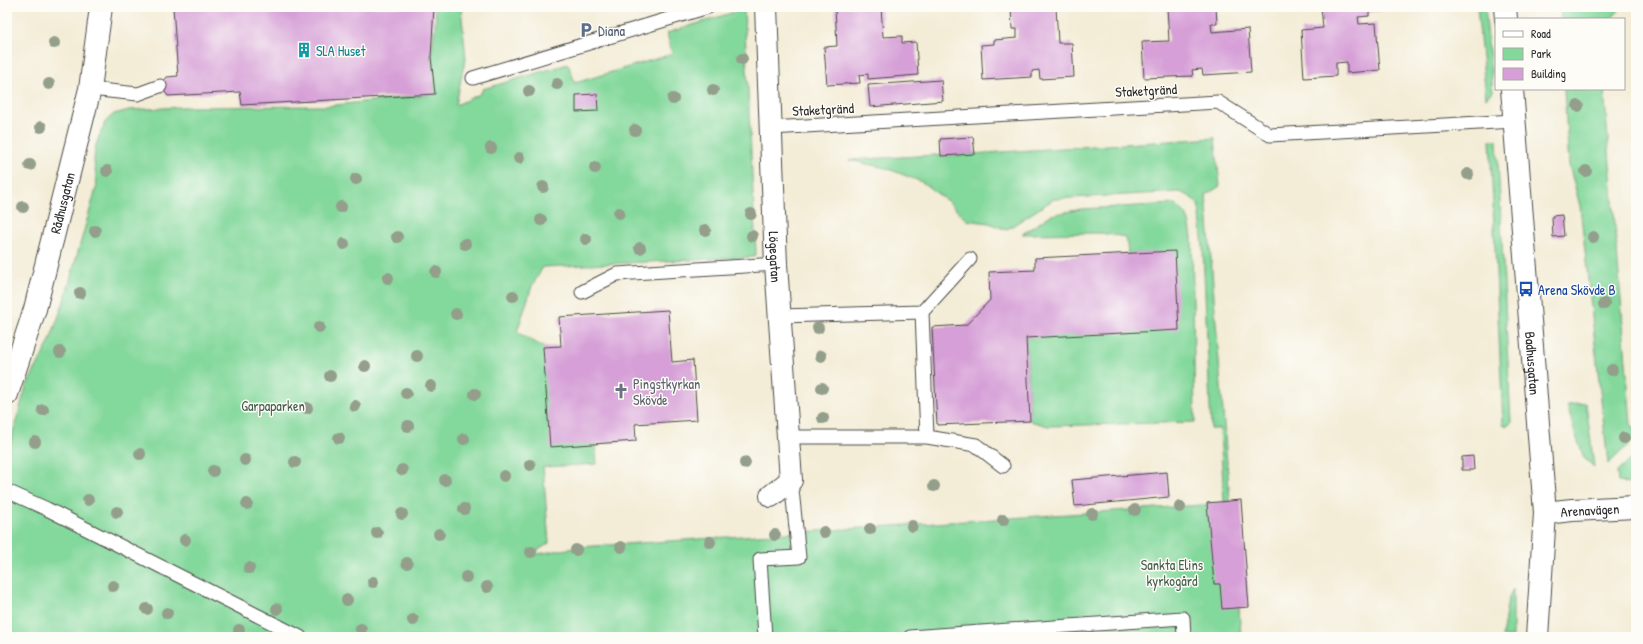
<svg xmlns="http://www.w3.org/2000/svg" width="1643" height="644" font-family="'Patrick Hand',sans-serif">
<rect width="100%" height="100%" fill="#fdfcf7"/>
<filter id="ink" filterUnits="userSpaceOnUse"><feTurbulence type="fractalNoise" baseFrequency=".025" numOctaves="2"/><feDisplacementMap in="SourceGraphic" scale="8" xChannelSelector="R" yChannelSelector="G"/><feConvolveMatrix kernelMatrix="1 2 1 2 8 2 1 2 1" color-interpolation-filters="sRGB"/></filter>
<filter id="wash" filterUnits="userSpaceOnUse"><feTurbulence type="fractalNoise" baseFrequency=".012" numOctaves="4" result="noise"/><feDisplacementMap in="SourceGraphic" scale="16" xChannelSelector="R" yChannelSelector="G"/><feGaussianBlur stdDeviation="0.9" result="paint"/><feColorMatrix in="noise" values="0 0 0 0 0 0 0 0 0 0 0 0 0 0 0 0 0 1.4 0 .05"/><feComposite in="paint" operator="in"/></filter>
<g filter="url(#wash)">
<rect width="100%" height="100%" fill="#f3ecd6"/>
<path fill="#83d89b" stroke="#578263" d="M 435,7 L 461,7 L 466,59 L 462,73 L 456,105 L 480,94 L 483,89 L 568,64 L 575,83 L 672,54 L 667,33 L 744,9 L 756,254 L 754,257 L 543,267 L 532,286 L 517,332 L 543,347 L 595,443 L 597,464 L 543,467 L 549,543 L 531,555 L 580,547 L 1232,503 L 1241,637 L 7,637 L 7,462 L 14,428 L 26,387 L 49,343 L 64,301 L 97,185 L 94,161 L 95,147 L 105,122 L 114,114 L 129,110 L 181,107 L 327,106 L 435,94 L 431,57 L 436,18 Z
M 1477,7 L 1485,7 L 1493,92 L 1486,98 Z
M 1560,7 L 1622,7 L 1611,19 L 1561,19 Z
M 1564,89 L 1604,89 L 1631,424 L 1636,435 L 1636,438 L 1608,464 L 1580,206 L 1569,165 Z
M 1215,138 L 1220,186 L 1206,195 L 1230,501 L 1224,502 L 1220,429 L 1211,429 L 1203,249 L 1200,214 L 1198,204 L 1189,196 L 1180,192 L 1054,199 L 1006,230 L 989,223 L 966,220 L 950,203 L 922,182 L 886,168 L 849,160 L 935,155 L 941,156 Z
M 1490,140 L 1497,140 L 1511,423 L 1507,426 L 1503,424 Z
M 1174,204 C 1189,213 1189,220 1192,237 L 1195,422 L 1048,426 L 1030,421 L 1026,338 L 1128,253 L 1126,237 L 1100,233 L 1022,234 L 1051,215 L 1081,209 Z
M 1586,403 L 1594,467 L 1584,458 L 1575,433 L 1567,405 Z
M 1636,454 L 1636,484 L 1618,482 L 1617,472 Z
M 1513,589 L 1513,637 L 1502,637 L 1508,599 Z"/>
<g id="blocks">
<path fill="#d69fd7" d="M 173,7 L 434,7 L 431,57 L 435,94 L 242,105 L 240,92 L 168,96 L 160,86 L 167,77 L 178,76 Z
M 835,7 L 881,7 L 883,37 L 902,36 L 902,43 L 916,42 L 918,75 L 868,79 L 868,74 L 859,75 L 860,83 L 827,85 L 824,47 L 837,46 Z
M 1011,7 L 1056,7 L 1058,43 L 1072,43 L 1074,77 L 1040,79 L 1039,70 L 1032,71 L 1032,77 L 983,80 L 981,45 L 994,44 L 994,40 L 1017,38 L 1017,29 L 1012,29 Z
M 1167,7 L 1216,7 L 1217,24 L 1211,24 L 1212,32 L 1248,29 L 1251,72 L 1203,75 L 1202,69 L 1192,70 L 1193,76 L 1144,78 L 1142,42 L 1169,41 Z
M 1321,7 L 1381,7 L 1382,11 L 1369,12 L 1369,16 L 1358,17 L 1359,24 L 1376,23 L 1380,70 L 1347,73 L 1347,62 L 1336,63 L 1336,76 L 1304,78 L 1301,30 L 1323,28 Z
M 941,80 L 943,101 L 870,107 L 868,85 Z
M 597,94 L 598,111 L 576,112 L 576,95 Z
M 973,137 L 975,154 L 941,156 L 940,139 Z
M 1562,215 L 1564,236 L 1553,237 L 1552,216 Z
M 1175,251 L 1179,330 L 1026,338 L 1030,421 L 937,425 L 932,327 L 966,325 L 990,300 L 989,272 L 1035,270 L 1035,258 Z
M 668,310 L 672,362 L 693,360 L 697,420 L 635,424 L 636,441 L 550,447 L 543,347 L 561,346 L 559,317 Z
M 1473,456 L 1474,470 L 1462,470 L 1462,457 Z
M 1167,472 L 1169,497 L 1075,506 L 1072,480 Z
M 1241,500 L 1249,607 L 1222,609 L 1220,584 L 1214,584 L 1207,503 Z"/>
</g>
</g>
<g filter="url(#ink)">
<use href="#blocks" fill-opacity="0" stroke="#494845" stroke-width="1"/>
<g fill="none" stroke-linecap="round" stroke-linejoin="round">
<defs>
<path id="lane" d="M 473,78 L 708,7
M 90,89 L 138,94 L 160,86
M 771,128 L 1218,102 L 1270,135 L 1514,121
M 582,292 L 617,274 L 776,264
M 922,312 L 927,437
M 780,316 L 922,312 L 970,259
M 788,437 L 927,437 L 976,445 L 1003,466
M 7,491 L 47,509 L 300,637
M 765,637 L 760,559 L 799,557 L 791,480
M 910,637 L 1183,618 L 1184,637"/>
<g id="street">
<path id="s1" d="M 766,7 L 776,264 L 791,480 L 771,496"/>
<path id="s2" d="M 1545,513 L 1572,510 L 1636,507"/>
</g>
<g id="secondary">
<path d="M 1505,7 L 1506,19"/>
<path id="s3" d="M 1512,89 L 1545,513 L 1537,637"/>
<path id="s4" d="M 7,394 L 35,309 L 90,89 L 101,7"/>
</g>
</defs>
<use href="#lane" stroke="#494845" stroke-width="15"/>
<use href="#street" stroke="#494845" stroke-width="24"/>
<use href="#secondary" stroke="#494845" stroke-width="24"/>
<use href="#lane" stroke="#fff" stroke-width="13"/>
<use href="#street" stroke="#fff" stroke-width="22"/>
<use href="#secondary" stroke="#fff" stroke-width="22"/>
</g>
<g fill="#939e8b">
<circle cx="54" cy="43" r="6"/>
<circle cx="742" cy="59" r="6"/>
<circle cx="49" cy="84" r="6"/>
<circle cx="557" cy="84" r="6"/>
<circle cx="713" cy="90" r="6"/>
<circle cx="529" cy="91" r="6"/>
<circle cx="673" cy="99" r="6"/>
<circle cx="1578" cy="106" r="6"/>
<circle cx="41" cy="127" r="6"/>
<circle cx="635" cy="130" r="6"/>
<circle cx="491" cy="148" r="6"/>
<circle cx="519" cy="158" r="6"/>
<circle cx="30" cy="165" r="6"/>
<circle cx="595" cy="168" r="6"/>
<circle cx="107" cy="171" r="6"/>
<circle cx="1586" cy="171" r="6"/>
<circle cx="1468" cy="174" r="6"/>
<circle cx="356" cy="179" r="6"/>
<circle cx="543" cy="187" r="6"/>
<circle cx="23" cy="207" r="6"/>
<circle cx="341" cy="207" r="6"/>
<circle cx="619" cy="213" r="6"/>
<circle cx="751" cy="214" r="6"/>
<circle cx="541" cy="220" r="6"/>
<circle cx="705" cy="230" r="6"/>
<circle cx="95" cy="231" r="6"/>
<circle cx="752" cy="236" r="6"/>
<circle cx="397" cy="237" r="6"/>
<circle cx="1593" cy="237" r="6"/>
<circle cx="586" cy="239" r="6"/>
<circle cx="344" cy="244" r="6"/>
<circle cx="465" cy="244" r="6"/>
<circle cx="640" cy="248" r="6"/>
<circle cx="436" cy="272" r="6"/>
<circle cx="388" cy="278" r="6"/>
<circle cx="80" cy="293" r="6"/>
<circle cx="513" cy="296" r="6"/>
<circle cx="1604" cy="304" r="6"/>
<circle cx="456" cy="314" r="6"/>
<circle cx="319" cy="327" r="6"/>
<circle cx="818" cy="328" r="6"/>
<circle cx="60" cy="352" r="6"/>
<circle cx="417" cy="356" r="6"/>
<circle cx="821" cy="356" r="6"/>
<circle cx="365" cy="366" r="6"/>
<circle cx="1612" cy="370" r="6"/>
<circle cx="330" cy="376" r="6"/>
<circle cx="431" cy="386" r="6"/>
<circle cx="822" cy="388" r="6"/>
<circle cx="406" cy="393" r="6"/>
<circle cx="475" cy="394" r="6"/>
<circle cx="355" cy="406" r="6"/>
<circle cx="307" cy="408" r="6"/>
<circle cx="43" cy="410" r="6"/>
<circle cx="823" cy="418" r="6"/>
<circle cx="408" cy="426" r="6"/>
<circle cx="339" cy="438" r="6"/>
<circle cx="1624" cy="438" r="6"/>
<circle cx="464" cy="439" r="6"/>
<circle cx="35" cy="442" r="6"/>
<circle cx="140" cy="454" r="6"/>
<circle cx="245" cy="460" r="6"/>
<circle cx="295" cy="462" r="6"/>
<circle cx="745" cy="463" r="6"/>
<circle cx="530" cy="465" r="6"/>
<circle cx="402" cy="470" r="6"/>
<circle cx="213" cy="471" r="6"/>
<circle cx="504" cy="476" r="6"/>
<circle cx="445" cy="480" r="6"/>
<circle cx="934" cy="486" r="6"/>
<circle cx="88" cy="500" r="6"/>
<circle cx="247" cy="504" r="6"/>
<circle cx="1180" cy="507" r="6"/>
<circle cx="464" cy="509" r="6"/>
<circle cx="1135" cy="510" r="6"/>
<circle cx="117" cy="512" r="6"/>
<circle cx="402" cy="514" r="6"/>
<circle cx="1092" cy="514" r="6"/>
<circle cx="1003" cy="520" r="6"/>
<circle cx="912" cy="526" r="6"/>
<circle cx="870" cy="529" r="6"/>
<circle cx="824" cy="532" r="6"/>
<circle cx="377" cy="533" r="6"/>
<circle cx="439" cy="534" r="6"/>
<circle cx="775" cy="535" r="6"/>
<circle cx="185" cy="540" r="6"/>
<circle cx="710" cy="542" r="6"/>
<circle cx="621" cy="547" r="6"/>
<circle cx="576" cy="550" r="6"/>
<circle cx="531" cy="552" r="6"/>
<circle cx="407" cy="563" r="6"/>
<circle cx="249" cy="568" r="6"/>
<circle cx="466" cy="577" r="6"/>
<circle cx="373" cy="582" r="6"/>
<circle cx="113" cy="586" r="6"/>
<circle cx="487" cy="587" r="6"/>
<circle cx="347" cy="600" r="6"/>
<circle cx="147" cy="609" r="6"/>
<circle cx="277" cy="609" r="6"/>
<circle cx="167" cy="613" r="6"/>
<circle cx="413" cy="620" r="6"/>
<circle cx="361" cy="629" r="6"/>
<circle cx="239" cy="630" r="6"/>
</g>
</g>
<defs>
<symbol id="parking-bare" viewBox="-9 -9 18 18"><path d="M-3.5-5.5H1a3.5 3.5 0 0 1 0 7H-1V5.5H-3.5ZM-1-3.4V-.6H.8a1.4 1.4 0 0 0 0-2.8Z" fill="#5c6f8a" stroke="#fdfcf7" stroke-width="2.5" paint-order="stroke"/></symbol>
<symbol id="building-bare" viewBox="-9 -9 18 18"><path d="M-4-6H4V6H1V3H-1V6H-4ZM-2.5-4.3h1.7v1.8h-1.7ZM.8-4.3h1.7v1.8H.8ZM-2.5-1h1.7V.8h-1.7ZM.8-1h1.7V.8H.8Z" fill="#0f9aa8" stroke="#fdfcf7" stroke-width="2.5" paint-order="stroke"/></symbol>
<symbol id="bus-bare" viewBox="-9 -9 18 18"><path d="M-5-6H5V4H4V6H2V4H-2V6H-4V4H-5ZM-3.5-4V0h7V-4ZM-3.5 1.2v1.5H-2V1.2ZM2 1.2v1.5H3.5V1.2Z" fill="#1a4fb4" stroke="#fdfcf7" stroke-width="2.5" paint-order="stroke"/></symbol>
<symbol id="church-bare" viewBox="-9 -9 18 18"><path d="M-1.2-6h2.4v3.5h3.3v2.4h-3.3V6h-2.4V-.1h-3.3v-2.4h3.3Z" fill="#6b7280" stroke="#fdfcf7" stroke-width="2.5" paint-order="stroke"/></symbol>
</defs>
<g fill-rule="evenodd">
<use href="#parking-bare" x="575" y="19" width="22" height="22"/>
<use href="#building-bare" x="293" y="39" width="22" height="22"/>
<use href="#bus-bare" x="1515" y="278" width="22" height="22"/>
<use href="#church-bare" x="610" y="380" width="22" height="22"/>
</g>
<g text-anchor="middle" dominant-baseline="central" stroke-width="3" stroke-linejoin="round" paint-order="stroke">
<g font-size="14" fill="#4e5e75" stroke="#fdfcf7" text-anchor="start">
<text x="598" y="30">Diana</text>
</g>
<g font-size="14" fill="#0d838f" stroke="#fdfcf7" text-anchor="start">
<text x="316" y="50">SLA Huset</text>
</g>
<g font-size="14" fill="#2b2b2b" stroke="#fdfcf7">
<text transform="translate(1146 90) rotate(-3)">Staketgränd</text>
<text transform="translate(823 109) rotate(-3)">Staketgränd</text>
<text stroke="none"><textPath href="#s4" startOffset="199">Rådhusgatan</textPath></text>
<text stroke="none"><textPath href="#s1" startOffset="250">Lögegatan</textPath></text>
<text stroke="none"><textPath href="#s3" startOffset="275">Badhusgatan</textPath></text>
<text stroke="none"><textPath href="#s2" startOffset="45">Arenavägen</textPath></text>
</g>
<g font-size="14" fill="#164399" stroke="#fdfcf7" text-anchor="start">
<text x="1538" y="289">Arena Skövde B</text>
</g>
<g font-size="14" fill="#5b616d" stroke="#fdfcf7" text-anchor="start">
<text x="633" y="383">Pingstkyrkan<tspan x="633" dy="16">Skövde</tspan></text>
</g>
<g font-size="14" fill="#455f4d" stroke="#fdfcf7">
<text x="273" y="405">Garpaparken</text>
<text x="1172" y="564">Sankta Elins<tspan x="1172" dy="16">kyrkogård</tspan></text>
</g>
</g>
<rect width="1643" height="644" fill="none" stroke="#fdfcf7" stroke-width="24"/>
<rect x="1495" y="18" width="130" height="72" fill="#fdfcf7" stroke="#a9a8a5"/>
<rect x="1503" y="31" width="20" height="6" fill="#ffffff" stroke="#a9a8a5"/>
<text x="1531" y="38" font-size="12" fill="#2b2b2b">Road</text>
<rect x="1503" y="48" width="20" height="12" fill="#83d89b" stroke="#a9a8a5"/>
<text x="1531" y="58" font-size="12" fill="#2b2b2b">Park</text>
<rect x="1503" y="68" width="20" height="12" fill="#d69fd7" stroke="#a9a8a5"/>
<text x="1531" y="78" font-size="12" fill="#2b2b2b">Building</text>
</svg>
